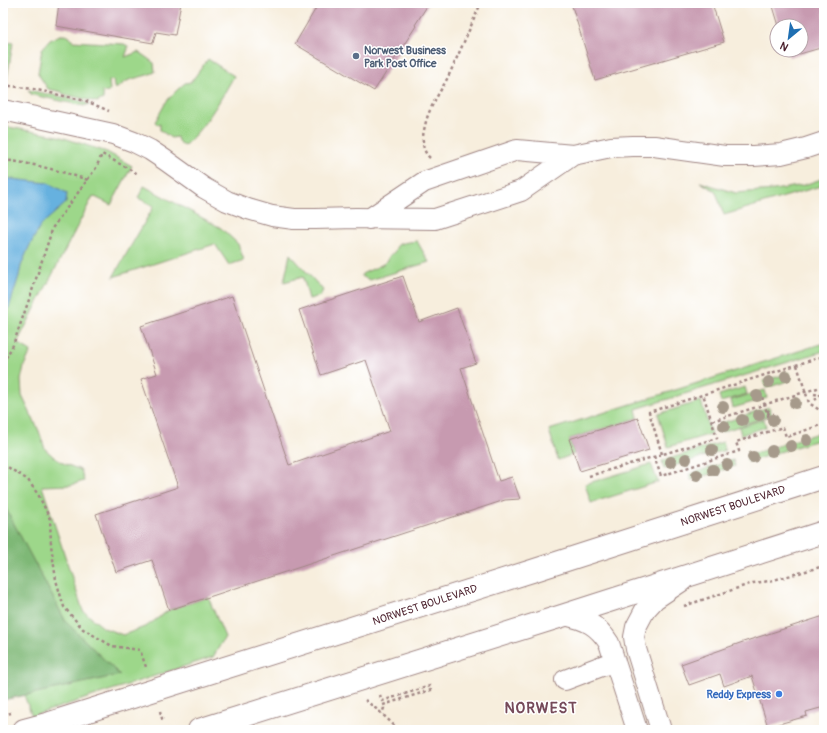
<svg xmlns="http://www.w3.org/2000/svg" width="827" height="733" font-family="Pangolin,sans-serif">
<rect width="100%" height="100%" fill="#fff"/>
<filter id="ink" filterUnits="userSpaceOnUse"><feTurbulence type="fractalNoise" baseFrequency=".025" numOctaves="2"/><feDisplacementMap in="SourceGraphic" scale="8" xChannelSelector="R" yChannelSelector="G"/><feConvolveMatrix kernelMatrix="1 2 1 2 8 2 1 2 1" color-interpolation-filters="sRGB"/></filter>
<filter id="wash" filterUnits="userSpaceOnUse"><feTurbulence type="fractalNoise" baseFrequency=".012" numOctaves="4" result="noise"/><feDisplacementMap in="SourceGraphic" scale="16" xChannelSelector="R" yChannelSelector="G"/><feGaussianBlur stdDeviation="0.9" result="paint"/><feColorMatrix in="noise" values="0 0 0 0 0 0 0 0 0 0 0 0 0 0 0 0 0 1.4 0 .05"/><feComposite in="paint" operator="in"/></filter>
<g filter="url(#wash)">
<rect width="100%" height="100%" fill="#f7eedd"/>
<path fill="#9dd78a" stroke="#747b5a" d="M 60,35 C 66,35 70,35 72,41 L 124,44 L 128,46 L 128,49 L 125,57 L 138,52 L 143,55 L 154,63 L 155,72 C 147,76 138,77 129,80 C 124,82 120,87 115,89 L 114,87 L 113,80 L 109,81 L 110,90 C 108,94 104,92 101,91 L 103,95 L 103,99 L 97,102 L 63,94 L 62,92 L 48,89 L 40,77 L 38,73 L 42,49 L 50,40 Z
M 13,42 L 7,79 L 5,82 L 3,81 L 3,45 Z
M 208,59 L 234,76 C 220,101 205,127 184,146 L 178,141 L 177,137 L 171,138 L 160,130 L 160,124 L 158,125 L 155,122 L 166,102 L 176,91 L 185,83 L 191,82 Z
M 28,90 L 73,99 L 90,104 L 84,106 L 33,95 L 31,94 Z
M 3,126 L 58,136 L 107,152 L 132,166 L 111,205 L 93,196 L 17,343 L 31,351 L 24,366 L 21,380 L 22,396 L 39,431 L 45,449 L 55,458 L 65,464 L 81,470 L 84,481 L 71,485 L 42,486 L 83,611 L 104,628 L 123,635 L 147,626 L 169,610 L 208,597 L 225,637 L 213,657 L 32,716 L 3,640 Z
M 824,178 L 824,185 L 724,215 L 717,195 L 714,190 L 700,182 L 736,193 L 774,190 L 804,185 Z
M 144,186 L 221,228 L 238,244 L 244,260 L 229,265 L 215,244 L 113,277 L 154,206 L 138,198 Z
M 417,241 L 429,262 L 370,280 L 361,276 L 362,274 C 367,271 384,265 387,261 C 388,260 389,257 390,255 C 397,252 394,249 398,245 C 402,242 412,242 417,241 Z
M 290,254 L 323,290 L 320,296 L 309,299 L 303,277 L 284,282 Z
M 824,343 L 824,351 L 636,409 L 638,418 L 569,439 L 574,454 L 558,460 L 549,430 Z
M 789,373 L 791,380 L 766,388 L 764,381 Z
M 745,387 L 747,394 L 721,402 L 719,395 Z
M 765,390 L 767,398 L 733,408 L 731,400 Z
M 701,401 L 711,434 L 668,447 L 658,414 Z
M 769,407 L 772,415 L 747,423 L 745,415 Z
M 743,416 L 746,424 L 721,432 L 719,424 Z
M 764,419 L 766,427 L 741,435 L 739,427 Z
M 824,431 L 824,438 L 748,462 L 746,456 Z
M 723,442 L 725,450 L 664,469 L 662,461 Z
M 733,460 L 735,466 L 691,480 L 689,474 Z
M 651,464 L 658,482 L 591,503 L 585,484 Z"/>
<path fill="#7eb876" stroke="#646c50" d="M 3,503 L 66,622 L 120,675 L 3,700 Z"/>
<path fill="#66b1df" stroke="#586885" d="M 3,178 L 48,183 L 67,193 L 66,203 L 41,225 L 29,247 L 21,266 L 19,276 L 9,308 L 3,317 Z"/>
<g id="blocks">
<path fill="#c79ab0" d="M 59,3 L 181,3 L 175,35 L 156,32 L 153,43 L 56,26 Z
M 319,3 L 429,3 L 415,25 L 416,26 L 374,91 L 295,44 Z
M 571,3 L 712,3 L 724,42 L 595,80 Z
M 772,3 L 824,3 L 824,47 L 789,57 L 787,50 L 801,50 L 801,26 L 779,26 Z
M 403,276 L 419,322 L 457,308 L 476,363 L 461,368 L 499,481 L 512,477 L 520,499 L 505,500 L 169,610 L 152,560 L 116,572 L 96,514 L 178,487 L 141,379 L 157,374 L 141,326 L 232,296 L 289,465 L 390,431 L 366,360 L 321,375 L 299,310 Z
M 638,418 L 649,450 L 580,471 L 569,439 Z
M 824,616 L 824,707 L 806,712 L 807,716 L 768,727 L 752,676 L 724,686 L 720,674 L 689,685 L 681,664 L 743,642 Z"/>
</g>
</g>
<g filter="url(#ink)">
<use href="#blocks" fill-opacity="0" stroke="#a08684" stroke-width="1"/>
<g fill="none" stroke-linecap="round" stroke-linejoin="round">
<defs>
<path id="minor" d="M 3,110 L 113,134 L 134,142 L 150,150 L 165,160 L 204,188 L 227,201 L 248,209 L 272,216 L 294,219 L 315,219 L 356,218 L 435,219 L 521,191 L 573,155
M 369,219 L 424,182 L 517,150 L 573,155 L 611,147 L 633,146 L 654,146 L 725,156 L 753,156 L 781,154 L 806,148 L 824,142
M 565,615 C 586,620 597,624 609,643 L 637,730
M 565,680 L 615,661
M 661,730 L 636,649 L 634,637 L 636,627 L 645,610 L 655,599 L 682,581"/>
<path id="major" d="M 24,730 L 50,723 L 532,571 L 824,477
M 199,730 L 565,615 L 824,532"/>
</defs>
<use href="#minor" stroke="#a08684" stroke-width="22"/>
<use href="#major" stroke="#a08684" stroke-width="24"/>
<path stroke="#a08684" stroke-width="2.5" stroke-dasharray="3 3" stroke-linecap="butt" d="M 3,85 L 33,89 L 86,101 L 109,111
M 430,158 C 421,150 422,137 425,126 C 428,109 439,94 447,79 C 459,54 470,28 481,3
M 3,160 C 32,163 60,171 88,180
M 3,363 L 13,345 L 31,294 L 53,227 L 96,168 L 102,154 L 138,174
M 797,365 L 809,403 L 821,411 L 824,418
M 814,394 L 824,396
M 762,397 L 771,425
M 815,400 L 824,391
M 767,412 L 771,408
M 767,413 L 774,414
M 712,421 L 824,386
M 662,454 L 649,412 L 824,356
M 654,456 L 661,476 L 739,451 L 736,442 L 783,427 L 786,437 L 824,424
M 3,464 L 28,480 L 39,496 L 50,519 L 51,545 L 56,580 L 64,607 L 83,629 L 112,646 L 140,650 L 146,667
M 589,476 L 717,438 L 703,394
M 684,606 L 753,583 L 770,581 L 824,566
M 380,695 L 382,701 L 430,686 L 431,690 L 383,705 L 384,708 L 382,714
M 365,700 L 379,711 L 399,730
M 160,711 L 163,722
M 3,715 L 11,713"/>
<use href="#minor" stroke="#fff" stroke-width="20"/>
<use href="#major" stroke="#fff" stroke-width="22"/>
</g>
<g fill="#a69a8b">
<circle cx="786" cy="376" r="6"/>
<circle cx="769" cy="382" r="6"/>
<circle cx="757" cy="396" r="6"/>
<circle cx="795" cy="403" r="6"/>
<circle cx="723" cy="407" r="6"/>
<circle cx="759" cy="415" r="6"/>
<circle cx="742" cy="420" r="6"/>
<circle cx="773" cy="420" r="6"/>
<circle cx="724" cy="426" r="6"/>
<circle cx="807" cy="440" r="6"/>
<circle cx="791" cy="446" r="6"/>
<circle cx="712" cy="450" r="6"/>
<circle cx="772" cy="451" r="6"/>
<circle cx="753" cy="457" r="6"/>
<circle cx="686" cy="459" r="6"/>
<circle cx="671" cy="462" r="6"/>
<circle cx="727" cy="465" r="6"/>
<circle cx="713" cy="470" r="6"/>
<circle cx="697" cy="475" r="6"/>
</g>
</g>
<circle fill="#5c6f8a" stroke="#fff" stroke-width="1.5" cx="356" cy="56" r="4"/>
<circle fill="#3f7fe0" stroke="#fff" stroke-width="1.5" cx="779" cy="694" r="4"/>
<g text-anchor="middle" dominant-baseline="central" stroke-width="3" stroke-linejoin="round" paint-order="stroke">
<g font-size="11" font-weight="bold" fill="#4e5e75" stroke="#fff" text-anchor="start">
<text x="364" y="50">Norwest Business<tspan x="364" dy="13">Park Post Office</tspan></text>
</g>
<g font-size="11" fill="#4a1f2b" stroke="#fff">
<text transform="translate(733 506) rotate(-18)">NORWEST BOULEVARD</text>
<text transform="translate(425 605) rotate(-18)">NORWEST BOULEVARD</text>
</g>
<g font-size="11" font-weight="bold" fill="#366cbe" stroke="#fff" text-anchor="end">
<text x="771" y="694">Reddy Express</text>
</g>
<g font-size="15" font-weight="bold" letter-spacing="1" fill="#764a5a" stroke="#fff">
<text x="541" y="708">NORWEST</text>
</g>
</g>
<rect width="827" height="733" fill="none" stroke="#fff" stroke-width="16"/>
<g transform="translate(789 38) rotate(209)"><circle r="19" fill="#ffffff" stroke="#b7a5aa"/>
<path d="M0-3L7 15L0 10L-7 15Z" fill="#1f6fb2"/>
<text y="-6" font-size="11" font-weight="bold" text-anchor="middle" fill="#4a1f2b">N</text>
</g>
</svg>
